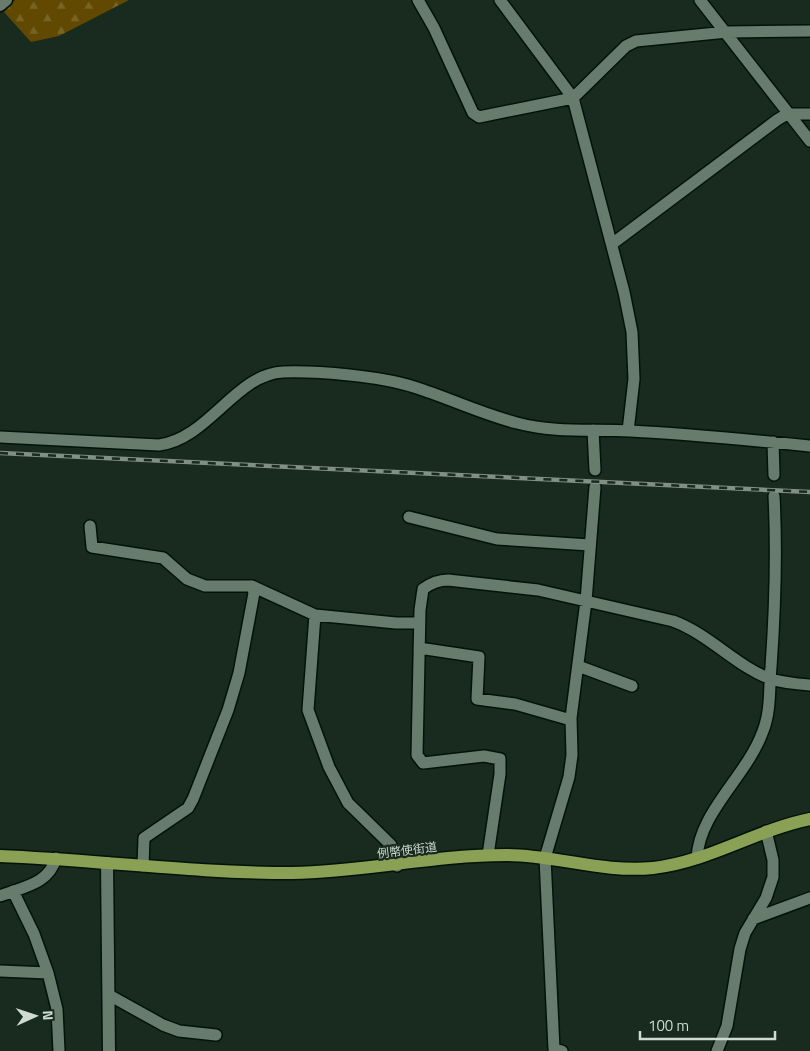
<svg xmlns="http://www.w3.org/2000/svg" width="810" height="1051" font-family="'Titillium Web','Noto Sans JP',sans-serif">
<defs>
<pattern id="forest-firs" width="22" height="20" patternUnits="userSpaceOnUse" patternTransform="scale(1.25)"><rect width="22" height="20" fill="#614902"/><path d="M5 1l3.5 6h-7zM16 11l3.5 6h-7z" fill="#776326"/></pattern>
</defs>
<rect width="100%" height="100%" fill="#182b1e"/>
<path fill="url(#forest-firs)" d="M 15,0 L 129,0 L 59,36 L 31,42 L 4,12 Z"/>
<g fill="none" stroke-linecap="round" stroke-linejoin="round">
<defs>
<path id="street" d="M 418,0 L 434,28 L 473,113 L 479,117 L 573,98 L 626,46 L 636,41 L 727,32 L 810,31
M 500,0 L 573,98 L 624,292 L 632,332 L 634,379 L 628,431
M 700,0 L 810,141
M 612,244 L 777,120 L 787,114 L 810,114
M 593,430 L 595,470
M 0,437 L 159,445 C 208,439 236,374 283,372 C 319,371 380,376 414,387 C 449,398 482,414 517,423 C 554,433 592,429 630,431 C 690,434 750,440 810,446
M 773,442 L 774,475
M 409,517 L 497,539 L 590,545
M 90,526 L 92,547 L 163,558 L 187,579 L 205,586 L 252,586 L 254,593 L 239,673 L 228,710 L 193,799 L 188,808 L 144,838 L 143,866
M 252,586 L 315,615 L 396,623 L 419,623
M 315,615 L 308,710 L 329,767 L 348,803 L 391,845 L 397,866
M 419,648 L 479,657 L 477,699 L 515,704 L 571,720
M 578,666 L 632,686
M 488,855 L 500,774 L 500,759 L 484,756 L 423,763 L 417,755 L 420,610 L 423,589 C 431,583 438,580 448,580 L 538,590 L 673,621 C 709,634 737,667 771,679 C 784,683 797,684 810,685
M 697,858 C 699,812 747,776 763,731 C 771,711 769,688 771,667 C 775,610 777,553 774,496
M 0,896 C 23,887 49,884 56,858
M 753,919 L 810,898
M 0,971 L 48,973 L 34,934 L 13,891
M 48,973 L 57,1009 L 59,1051
M 109,995 L 163,1025 L 179,1031 L 216,1035
M 562,1051 L 554,1049 L 545,858 L 569,777 L 572,755 L 571,718 L 586,601 L 595,487
M 717,1051 L 727,1026 L 740,949 L 745,933 L 766,898 L 773,877 L 773,860 L 766,831"/>
<path id="secondary" d="M 0,5 L 6,0
M 107,863 L 109,1051"/>
<path id="primary" d="M 0,856 C 97,860 194,873 292,873 C 364,872 434,855 506,855 C 555,855 603,873 653,868 C 708,862 756,830 810,819"/>
</defs>
<use href="#street" stroke="#031308" stroke-width="14"/>
<use href="#secondary" stroke="#031308" stroke-width="15"/>
<use href="#primary" stroke="#031308" stroke-width="15"/>
<use href="#street" stroke="#677c6d" stroke-width="11"/>
<use href="#secondary" stroke="#677c6d" stroke-width="12"/>
<use href="#primary" stroke="#8aa155" stroke-width="12"/>
<defs>
<path id="rail" d="M 0,453 L 810,492"/>
</defs>
<use href="#rail" stroke="#818f85" stroke-width="4.5"/>
<use href="#rail" stroke="#182b1e" stroke-width="2.5" stroke-dasharray="8" stroke-linecap="butt"/>
</g>
<g text-anchor="middle" dominant-baseline="central" stroke-width="4.5" stroke-linejoin="round" paint-order="stroke">
<g font-size="12" fill="#d0dbd3" stroke="#182b1e">
<text transform="translate(407 850) rotate(-7)">例幣使街道</text>
</g>
</g>
<g transform="translate(35 1016) rotate(87)" stroke="#182b1e" stroke-width="4" paint-order="stroke">
<path d="M0-4L9 19L0 12L-9 19Z" fill="#d0dbd3"/>
<text y="-8" font-size="14" font-weight="bold" text-anchor="middle" fill="#d0dbd3">N</text>
</g>
<path d="M640 1031v8h135v-8" fill="none" stroke="#d0dbd3" stroke-width="2.5"/>
<text x="648" y="1031" font-size="15" fill="#d0dbd3" stroke="#182b1e" stroke-width="4" paint-order="stroke">100 m</text>
</svg>
